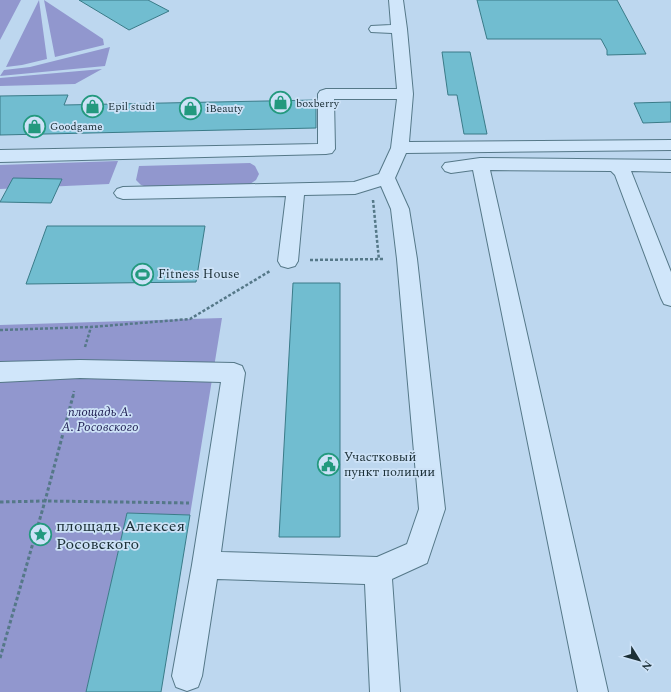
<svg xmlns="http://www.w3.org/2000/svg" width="671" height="692" font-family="Spectral,serif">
<rect width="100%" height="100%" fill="#bdd7ef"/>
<path fill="#9197ce" d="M 0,0 L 21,0 L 0,40 Z
M 39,0 L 47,59 L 22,65 L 6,67 Z
M 44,0 L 103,39 L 104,45 L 55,57 Z
M 110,47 L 105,66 L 0,76 L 4,70 L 30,67 Z
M 102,69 L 75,84 L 0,86 L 0,78 Z
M 118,161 L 109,184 L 0,189 L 0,165 Z
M 250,163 L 255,166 L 259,174 L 256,180 L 250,184 L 147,187 L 141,185 L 136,180 L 139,166 Z
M 222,318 L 190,515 L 127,513 L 86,692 L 0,692 L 0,325 Z"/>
<path fill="#71bdd0" stroke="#3a7b88" d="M 79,0 L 148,0 L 169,11 L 129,30 Z
M 477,0 L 617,0 L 646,54 L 607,55 L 607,50 L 601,39 L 487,39 Z
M 442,52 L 470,52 L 487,134 L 464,134 L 457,95 L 448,95 Z
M 68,95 L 64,105 L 316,100 L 316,128 L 0,135 L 0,96 Z
M 671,102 L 671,122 L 643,123 L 634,103 Z
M 13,178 L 62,179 L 51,203 L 0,202 Z
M 47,226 L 205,226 L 196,282 L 26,284 Z
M 293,283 L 340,283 L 340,537 L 279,537 Z
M 127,513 L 190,515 L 161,692 L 86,692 Z"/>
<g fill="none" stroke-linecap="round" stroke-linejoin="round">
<defs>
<path id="minor" d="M 389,0 L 403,0 L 407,29 L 413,94 L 409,142 L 671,140 L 671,150 L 406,153 L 395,178 L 409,209 L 417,259 L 445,509 L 427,563 L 392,579 L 400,692 L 370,692 L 365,584 L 217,579 L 202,676 L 198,687 L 187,691 L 176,687 L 172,676 L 192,565 L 221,382 L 80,378 L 0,382 L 0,362 L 80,360 L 234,363 L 242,366 L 245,373 L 221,552 L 377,557 L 407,544 L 419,509 L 397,259 L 391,209 L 381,186 L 355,194 L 304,195 L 298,261 L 295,266 L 288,268 L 281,266 L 278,261 L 286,196 L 123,199 L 117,197 L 114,193 L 117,189 L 123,187 L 354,182 L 379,174 L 391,148 L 397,99 L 334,99 L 335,149 L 332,153 L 326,154 L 0,162 L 0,150 L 318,144 L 318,94 L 320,91 L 326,89 L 397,89 L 392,33 L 371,32 L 369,29 L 371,26 L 391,25 Z
M 480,158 L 671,160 L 671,172 L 631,171 L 671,272 L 671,306 L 664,304 L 661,298 L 615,175 L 611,171 L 490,170 L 608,692 L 578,692 L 473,170 L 451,173 L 445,171 L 442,167 L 445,163 Z"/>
</defs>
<use href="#minor" stroke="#557888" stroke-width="2"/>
<path stroke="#557888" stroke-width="2.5" stroke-dasharray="3 2" stroke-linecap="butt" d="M 373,200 L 379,260
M 310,260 L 385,259
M 0,330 L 91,327 L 190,319 L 270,271
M 85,347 L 91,327
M 73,397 L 74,391"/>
<path stroke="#557888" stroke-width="3" stroke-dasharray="3.5 2.5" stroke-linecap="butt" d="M 0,502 L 45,501 L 189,503
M 0,658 L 45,501 L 73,396"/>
<use href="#minor" fill="#d0e6fa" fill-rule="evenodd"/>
</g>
<defs>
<symbol id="shop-ring" viewBox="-11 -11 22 22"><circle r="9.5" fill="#cde2f7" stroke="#23997e" stroke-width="1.5"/><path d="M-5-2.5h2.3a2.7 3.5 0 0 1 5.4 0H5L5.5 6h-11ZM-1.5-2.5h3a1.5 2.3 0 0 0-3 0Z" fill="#23997e"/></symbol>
<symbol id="stadium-ring" viewBox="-11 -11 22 22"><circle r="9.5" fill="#cde2f7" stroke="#23997e" stroke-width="1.5"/><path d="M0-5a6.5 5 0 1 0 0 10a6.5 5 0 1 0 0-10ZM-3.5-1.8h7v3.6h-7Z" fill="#23997e"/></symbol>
<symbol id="civic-ring" viewBox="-11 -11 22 22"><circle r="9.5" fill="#cde2f7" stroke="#23997e" stroke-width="1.5"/><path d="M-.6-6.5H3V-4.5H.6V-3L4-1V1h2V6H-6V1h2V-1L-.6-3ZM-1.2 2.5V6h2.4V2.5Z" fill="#23997e"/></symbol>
<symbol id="sight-ring" viewBox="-11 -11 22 22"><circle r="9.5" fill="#cde2f7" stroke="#23997e" stroke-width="1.5"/><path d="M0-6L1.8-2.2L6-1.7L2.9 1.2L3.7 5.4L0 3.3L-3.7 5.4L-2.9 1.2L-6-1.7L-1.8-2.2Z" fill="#23997e"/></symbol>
</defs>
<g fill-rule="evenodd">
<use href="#shop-ring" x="268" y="90" width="25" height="25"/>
<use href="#shop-ring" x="80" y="94" width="25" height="25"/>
<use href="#shop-ring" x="178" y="96" width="25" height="25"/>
<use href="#shop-ring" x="22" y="114" width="25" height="25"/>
<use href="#stadium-ring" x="130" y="262" width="25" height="25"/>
<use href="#civic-ring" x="316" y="452" width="25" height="25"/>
<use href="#sight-ring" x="28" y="522" width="25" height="25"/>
</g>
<g text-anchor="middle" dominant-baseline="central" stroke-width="3.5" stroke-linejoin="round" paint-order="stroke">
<g font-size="11" fill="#1b2f36" stroke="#cde2f7" text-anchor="start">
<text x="296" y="103">boxberry</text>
<text x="108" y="106">Epil studi</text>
<text x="206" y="108">iBeauty</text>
<text x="50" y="126">Goodgame</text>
</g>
<g font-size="13" fill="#1b2f36" stroke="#cde2f7" text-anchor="start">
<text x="158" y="274">Fitness House</text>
<text x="344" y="457">Участковый<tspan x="344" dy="15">пункт полиции</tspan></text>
</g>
<g font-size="13" font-style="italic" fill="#222154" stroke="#cde2f7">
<text x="100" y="412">площадь А.<tspan x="100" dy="15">А. Росовского</tspan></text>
</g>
<g font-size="16" fill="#1b2f36" stroke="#cde2f7" text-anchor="start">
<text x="56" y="526">площадь Алексея<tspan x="56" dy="18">Росовского</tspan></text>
</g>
</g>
<g transform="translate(639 660) rotate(127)" stroke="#cde2f7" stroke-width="3" paint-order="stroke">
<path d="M0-3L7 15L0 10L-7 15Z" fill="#1b2f36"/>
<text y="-6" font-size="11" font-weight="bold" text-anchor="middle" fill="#1b2f36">N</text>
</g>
</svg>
